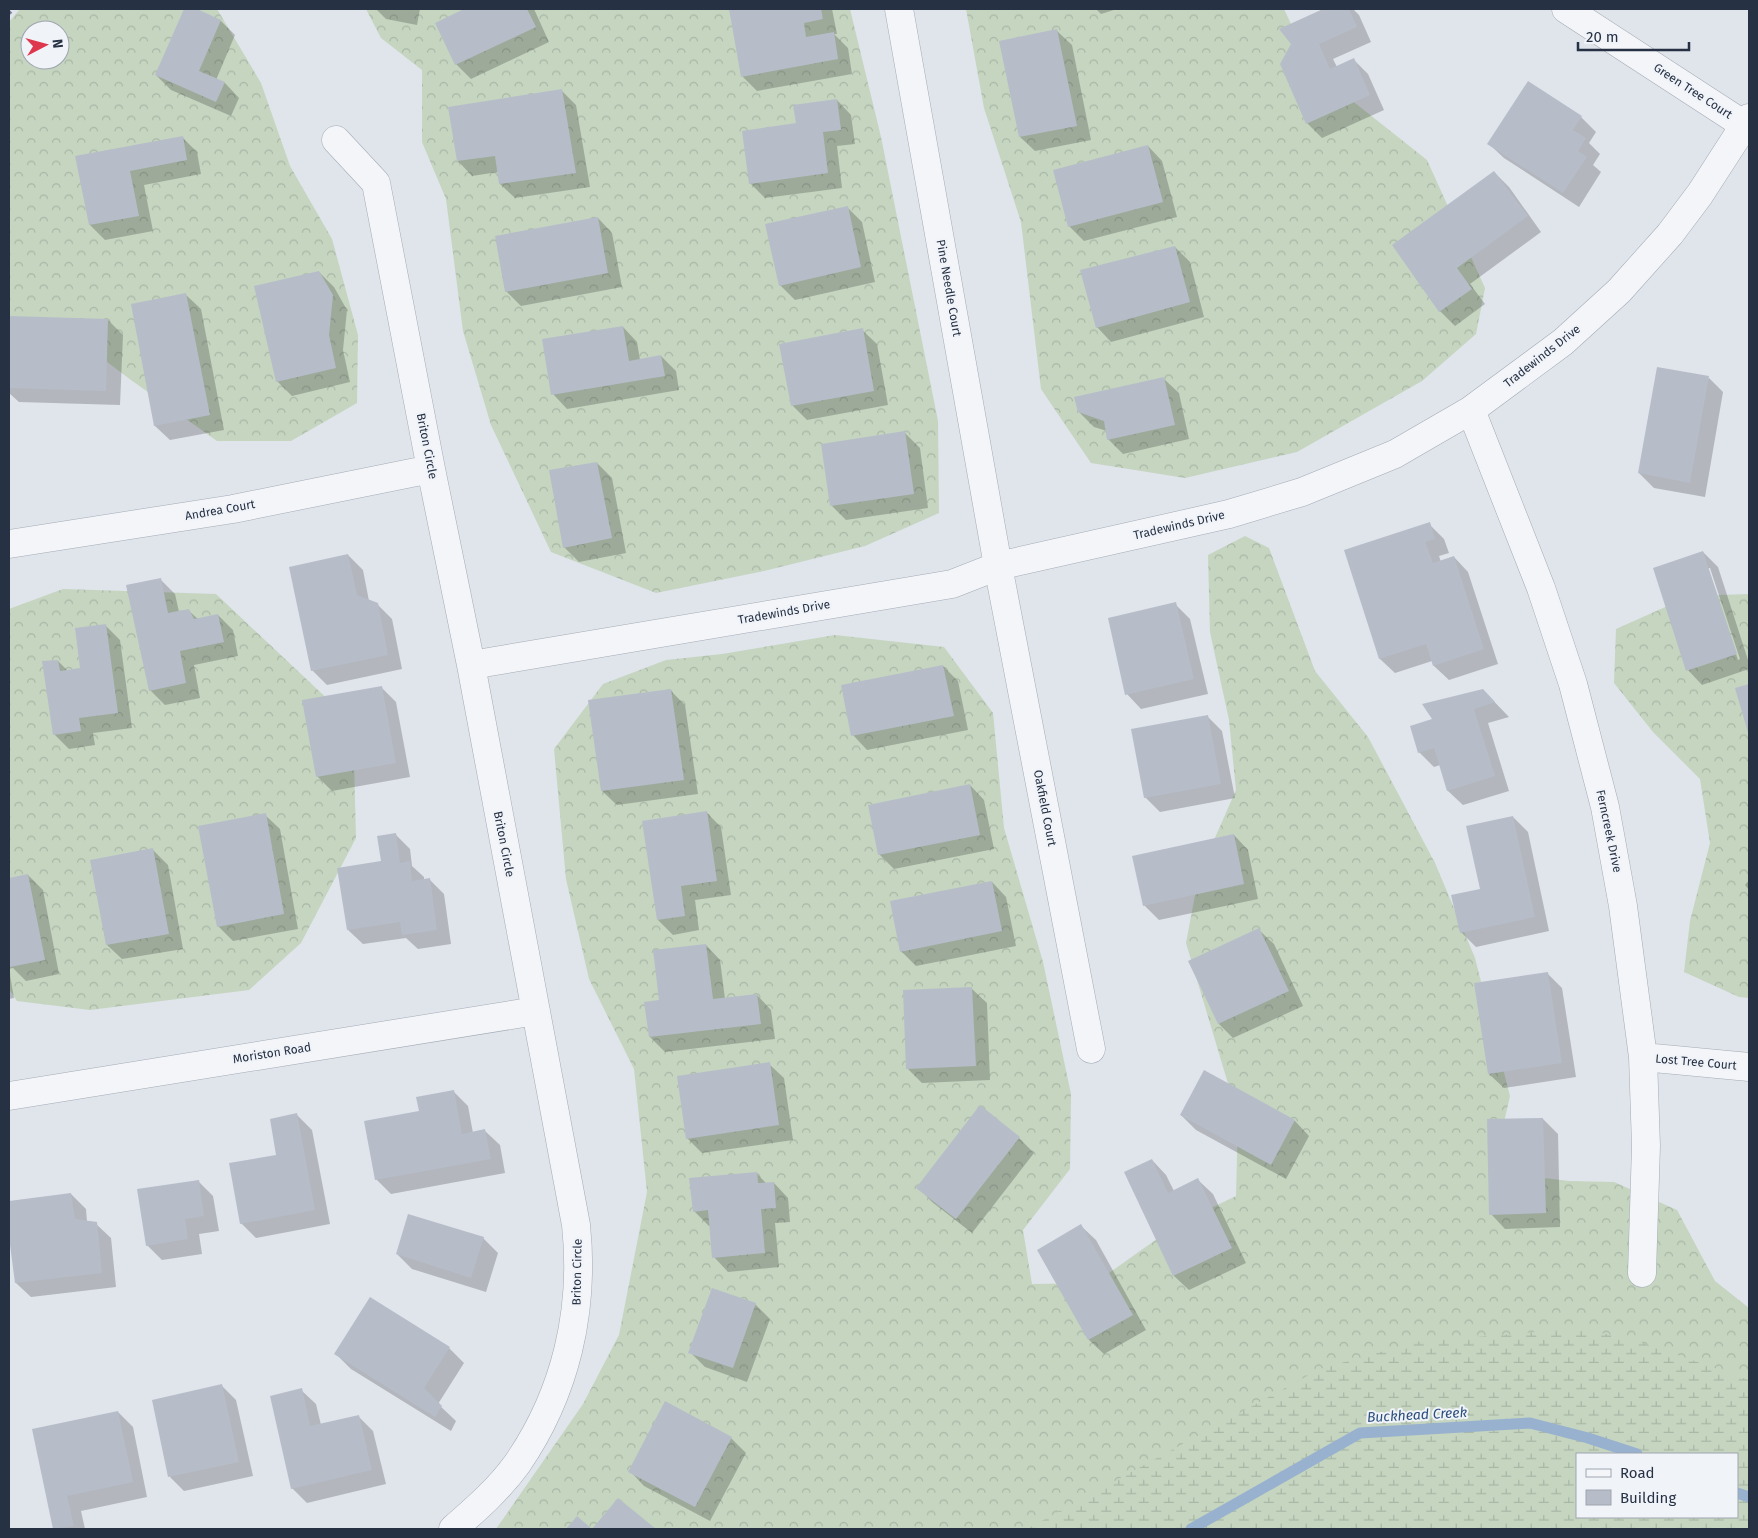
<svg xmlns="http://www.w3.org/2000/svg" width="1758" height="1538" font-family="'Fira Sans',sans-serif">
<defs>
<pattern id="forest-crowns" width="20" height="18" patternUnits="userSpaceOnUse" patternTransform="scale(1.25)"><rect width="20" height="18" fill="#c5d5c0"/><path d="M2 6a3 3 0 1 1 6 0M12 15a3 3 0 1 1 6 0" fill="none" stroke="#a9b7a6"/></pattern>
<pattern id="wetland-marsh" width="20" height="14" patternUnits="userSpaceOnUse" patternTransform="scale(1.25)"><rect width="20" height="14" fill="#c5d5c0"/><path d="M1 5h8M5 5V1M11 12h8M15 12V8" fill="none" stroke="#a9b7a6"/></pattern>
</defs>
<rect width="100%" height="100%" fill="#e0e4eb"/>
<path fill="url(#forest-crowns)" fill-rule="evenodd" d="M 20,9 L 217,9 L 261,83 L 290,166 L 332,239 L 358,335 L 357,403 L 291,441 L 217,441 L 131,380 L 90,349 L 36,329 L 9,335 L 9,22 ZM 30,30 L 60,30 L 60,60 L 30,60 Z
M 366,9 L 850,9 L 881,137 L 938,421 L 939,513 L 865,546 L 764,571 L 656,593 L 551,552 L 491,425 L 463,331 L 446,199 L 422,142 L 422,70 L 381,38 Z
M 966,9 L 1284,9 L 1312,69 L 1427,160 L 1485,288 L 1476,334 L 1422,381 L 1297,452 L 1185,478 L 1091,463 L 1041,389 L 1021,222 L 984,108 Z
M 1245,536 L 1269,548 L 1315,671 L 1368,737 L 1435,863 L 1475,958 L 1510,1096 L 1500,1140 L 1512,1174 L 1569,1181 L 1614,1182 L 1677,1210 L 1715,1281 L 1749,1308 L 1749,1529 L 496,1529 L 583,1404 L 619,1335 L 647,1192 L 634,1069 L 589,979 L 566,879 L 554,749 L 603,684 L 666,660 L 722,654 L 835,635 L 944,647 L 993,713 L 1004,828 L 1043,962 L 1071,1094 L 1070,1169 L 1023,1230 L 1032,1284 L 1095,1283 L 1178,1224 L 1236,1196 L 1238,1117 L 1186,943 L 1199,874 L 1236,790 L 1229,720 L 1210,632 L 1208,555 ZM 1577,1454 L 1737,1454 L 1737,1517 L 1577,1517 Z
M 63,589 L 216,594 L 353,723 L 356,838 L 301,943 L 249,990 L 90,1010 L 17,1001 L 9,989 L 9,609 Z
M 1749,594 L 1749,998 L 1739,997 L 1684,972 L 1690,921 L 1710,843 L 1700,779 L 1653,732 L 1614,683 L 1616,629 L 1690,596 Z"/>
<path fill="url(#wetland-marsh)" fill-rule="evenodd" d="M 1574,1329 L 1626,1337 L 1749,1380 L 1749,1529 L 1027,1529 L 1320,1369 L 1416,1342 ZM 1577,1454 L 1737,1454 L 1737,1517 L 1577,1517 Z"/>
<path fill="#0003" fill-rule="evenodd" d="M 186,9 L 194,9 L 221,21 L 235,35 L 216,80 L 225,83 L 239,98 L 231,116 L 171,90 L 156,75 Z
M 376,9 L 420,9 L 417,25 L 386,19 Z
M 467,9 L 534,9 L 549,42 L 471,79 L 456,64 L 437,23 Z
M 731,9 L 832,9 L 837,34 L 834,34 L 848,48 L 852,74 L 757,91 L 743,77 Z
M 1096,9 L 1117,9 L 1101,14 Z
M 1326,9 L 1353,9 L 1359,15 L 1371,42 L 1333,59 L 1337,67 L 1353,59 L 1368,74 L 1384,110 L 1322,138 L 1307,123 L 1293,44 L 1281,29 Z
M 1057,31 L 1072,45 L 1091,140 L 1035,151 L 1020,137 Z
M 561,90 L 576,105 L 590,187 L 515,198 L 500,184 L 498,172 L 472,176 L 458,161 Z
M 837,100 L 851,115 L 855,144 L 837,146 L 842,188 L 765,198 L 750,183 L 797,124 Z
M 1581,117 L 1596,132 L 1589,143 L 1600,154 L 1593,165 L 1601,172 L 1579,207 L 1504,158 L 1489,144 Z
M 182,137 L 197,152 L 201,174 L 144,185 L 153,231 L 105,240 L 90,225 L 77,157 Z
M 1148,146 L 1162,161 L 1177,217 L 1084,241 L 1069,226 Z
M 1494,172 L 1509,187 L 1541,232 L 1470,284 L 1485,304 L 1455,326 L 1440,311 L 1394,246 Z
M 847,207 L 862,222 L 875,282 L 795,300 L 780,285 Z
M 598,218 L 612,233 L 622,287 L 521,306 L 506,291 Z
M 1175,247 L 1190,262 L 1204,317 L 1111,342 L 1097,327 Z
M 319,272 L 334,287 L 347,310 L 343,350 L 350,382 L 292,396 L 277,381 Z
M 186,295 L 201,309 L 224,430 L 170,440 L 155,426 Z
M 9,317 L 108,320 L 123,335 L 120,405 L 19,402 L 9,393 Z
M 623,327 L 637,342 L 640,360 L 661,356 L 676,371 L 679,390 L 567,409 L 553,394 Z
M 862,330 L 877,344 L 888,405 L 807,420 L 792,405 Z
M 1709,378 L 1723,392 L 1705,497 L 1654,488 L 1639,473 Z
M 1164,379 L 1179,393 L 1189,439 L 1123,454 L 1108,439 L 1107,431 L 1094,427 L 1079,412 Z
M 905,433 L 920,448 L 928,508 L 846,520 L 832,506 Z
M 597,463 L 612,478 L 626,553 L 579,562 L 564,547 Z
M 1429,524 L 1444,539 L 1449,553 L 1439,556 L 1441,562 L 1454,557 L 1468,572 L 1498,664 L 1449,680 L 1434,666 L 1432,661 L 1395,673 L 1380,659 Z
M 1703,552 L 1718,567 L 1749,663 L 1749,669 L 1702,685 L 1688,670 ZM 1708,568 L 1710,568 L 1740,659 L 1738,660 Z
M 348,555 L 363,570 L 369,601 L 377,604 L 392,619 L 402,669 L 327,685 L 312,670 Z
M 160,579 L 175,594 L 179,612 L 188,610 L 198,619 L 218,615 L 233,630 L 238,656 L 194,665 L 200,698 L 165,705 L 150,690 Z
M 1175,604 L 1190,619 L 1208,694 L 1141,709 L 1127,694 Z
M 105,625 L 120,640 L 132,728 L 93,733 L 95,745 L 69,749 L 54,734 L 58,661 L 68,671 L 82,669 Z
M 943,666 L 958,681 L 968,730 L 867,750 L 853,735 Z
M 382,688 L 396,702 L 410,777 L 332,791 L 317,776 Z
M 670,690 L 685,705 L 698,794 L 617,805 L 602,791 Z
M 1483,690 L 1509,717 L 1488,723 L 1509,791 L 1463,805 L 1448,791 L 1440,765 L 1434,767 L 1419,752 L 1434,720 Z
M 1207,716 L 1222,731 L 1235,798 L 1160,812 L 1145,797 Z
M 970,785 L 984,800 L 994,849 L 894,869 L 879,854 Z
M 706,812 L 721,827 L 731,895 L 695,900 L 699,930 L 673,935 L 658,920 Z
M 265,815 L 280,829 L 298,929 L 233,941 L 218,926 Z
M 1513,817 L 1528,832 L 1549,931 L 1476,947 L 1461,932 L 1481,890 Z
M 395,834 L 410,849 L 412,866 L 424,877 L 424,880 L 430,880 L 444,894 L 451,944 L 418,949 L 406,938 L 363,944 L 348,930 Z
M 1234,835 L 1248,850 L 1258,899 L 1159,920 L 1144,905 Z
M 153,850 L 168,865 L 183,949 L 122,959 L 107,945 Z
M 28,875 L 43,890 L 59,974 L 26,981 L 13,968 L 9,969 L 14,998 L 9,999 L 9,879 Z
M 1749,880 L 1749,890 L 1745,885 Z
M 992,882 L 1006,897 L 1016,946 L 916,966 L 901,951 Z
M 1259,930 L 1274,944 L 1303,1006 L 1233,1038 L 1219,1024 Z
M 706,945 L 720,960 L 725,999 L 757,995 L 771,1010 L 775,1039 L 665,1052 L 650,1037 L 646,1003 L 660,1002 Z
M 1547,973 L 1562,988 L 1576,1077 L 1504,1088 L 1489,1074 Z
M 972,989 L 987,1003 L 990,1080 L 922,1083 L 907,1068 Z
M 769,1064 L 784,1078 L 793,1140 L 702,1153 L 687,1138 Z
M 1205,1072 L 1295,1121 L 1309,1136 L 1286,1179 L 1196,1130 L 1181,1115 Z
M 453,1091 L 468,1106 L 473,1133 L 485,1131 L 500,1145 L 505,1173 L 391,1194 L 376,1179 L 420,1112 Z
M 980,1107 L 1019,1138 L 1034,1153 L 972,1233 L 932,1202 L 918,1187 Z
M 297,1115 L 312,1130 L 330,1224 L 256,1238 L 241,1223 Z
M 1543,1119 L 1558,1134 L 1560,1227 L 1505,1229 L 1491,1214 Z
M 1152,1160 L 1166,1175 L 1174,1191 L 1198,1180 L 1213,1194 L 1246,1263 L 1189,1290 L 1174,1276 L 1125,1173 Z
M 756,1173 L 767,1184 L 774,1183 L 788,1198 L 790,1222 L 775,1223 L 779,1267 L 728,1272 L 714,1257 L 711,1226 L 709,1226 L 694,1211 Z
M 198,1181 L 213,1196 L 219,1231 L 199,1234 L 202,1254 L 162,1260 L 147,1245 Z
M 71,1194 L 86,1209 L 87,1222 L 96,1224 L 111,1238 L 116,1287 L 31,1297 L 16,1283 L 9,1227 L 9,1202 Z
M 1081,1226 L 1096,1240 L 1146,1330 L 1104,1354 L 1089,1340 L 1039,1250 Z
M 483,1238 L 498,1253 L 486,1292 L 412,1269 L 397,1254 Z
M 755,1304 L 770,1319 L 747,1382 L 705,1367 L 690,1352 Z
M 449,1348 L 464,1363 L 438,1404 L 456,1421 L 451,1431 L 351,1369 L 336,1354 Z
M 222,1386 L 236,1400 L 253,1476 L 184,1491 L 170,1477 Z
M 301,1390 L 316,1404 L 321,1425 L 358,1416 L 373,1431 L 386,1484 L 307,1503 L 292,1488 Z
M 118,1412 L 133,1427 L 147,1497 L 81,1511 L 85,1529 L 55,1529 L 34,1430 Z
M 731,1438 L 746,1453 L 710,1521 L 644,1486 L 630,1471 Z
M 618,1500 L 654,1529 L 594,1529 Z"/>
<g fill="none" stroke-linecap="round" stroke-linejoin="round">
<path stroke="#97b1cf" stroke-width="11" d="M 1737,1493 L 1749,1497
M 1191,1529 L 1360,1433 L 1530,1423 L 1588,1438 L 1637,1454"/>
</g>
<path fill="#b6bdc9" d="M 184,9 L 197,9 L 221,20 L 199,71 L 225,82 L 216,102 L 155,75 Z
M 464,9 L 527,9 L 536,27 L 455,65 L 435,23 Z
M 729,9 L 821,9 L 823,19 L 804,23 L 806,37 L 834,32 L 838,59 L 741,77 Z
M 1323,9 L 1349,9 L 1357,27 L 1319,44 L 1330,69 L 1354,58 L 1370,95 L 1306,124 L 1280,64 L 1291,44 L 1279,29 Z
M 1057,29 L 1077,126 L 1019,137 L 999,41 Z
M 1528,81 L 1582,116 L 1573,130 L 1586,138 L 1578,151 L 1587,157 L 1563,193 L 1487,144 Z
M 562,89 L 576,173 L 499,184 L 495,156 L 457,161 L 448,107 Z
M 837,99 L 841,130 L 823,132 L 828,173 L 749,184 L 742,131 L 796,123 L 793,105 Z
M 183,136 L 187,160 L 130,171 L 139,216 L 89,225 L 75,156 Z
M 1148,145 L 1163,202 L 1068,227 L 1053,170 Z
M 1494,171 L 1528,216 L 1457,268 L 1472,289 L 1439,312 L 1392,245 Z
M 848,206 L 861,267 L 779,286 L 765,224 Z
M 598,217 L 608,273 L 505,292 L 495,236 Z
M 1175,246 L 1190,302 L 1096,328 L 1080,270 Z
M 319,271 L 333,295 L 329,335 L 336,368 L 276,382 L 254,286 Z
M 186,293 L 210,415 L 154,426 L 131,304 Z
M 9,316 L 108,319 L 106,391 L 9,388 Z
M 623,326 L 629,361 L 661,355 L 665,376 L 551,395 L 542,339 Z
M 863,328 L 874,391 L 791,406 L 779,344 Z
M 1657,367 L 1709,376 L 1690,483 L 1638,473 Z
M 1164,377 L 1175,425 L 1107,440 L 1104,421 L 1078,412 L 1074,397 Z
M 905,431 L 914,494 L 830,506 L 821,444 Z
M 597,462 L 612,538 L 563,548 L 549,470 Z
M 1430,522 L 1435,539 L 1425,542 L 1433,563 L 1454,556 L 1484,649 L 1433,666 L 1426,644 L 1379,659 L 1344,550 Z
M 1703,551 L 1737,654 L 1686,671 L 1653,568 Z
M 348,554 L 357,595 L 378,603 L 388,655 L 311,671 L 289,567 Z
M 161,578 L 168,613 L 189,609 L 194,619 L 218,614 L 224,642 L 180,651 L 186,683 L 149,691 L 126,585 Z
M 1176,602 L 1194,679 L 1125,695 L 1108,618 Z
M 106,624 L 118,713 L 79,718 L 81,731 L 53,735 L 42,661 L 58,660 L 60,671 L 80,668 L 75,628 Z
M 943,665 L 954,716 L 851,736 L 841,685 Z
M 1749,684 L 1749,736 L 1735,688 Z
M 382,686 L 396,763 L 316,777 L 302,700 Z
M 671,689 L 684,780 L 601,791 L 588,700 Z
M 1483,689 L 1495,702 L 1474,709 L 1495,776 L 1447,791 L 1434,748 L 1418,753 L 1410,726 L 1432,719 L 1422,704 Z
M 1208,715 L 1221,784 L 1144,798 L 1131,729 Z
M 970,784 L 980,835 L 878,855 L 868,805 Z
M 707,811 L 717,881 L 681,886 L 685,916 L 657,920 L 642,821 Z
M 266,813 L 284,914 L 217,927 L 198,826 Z
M 1513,816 L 1535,917 L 1460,933 L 1451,895 L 1480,889 L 1466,826 Z
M 396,833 L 400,863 L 410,861 L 412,881 L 430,878 L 437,930 L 402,935 L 400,922 L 347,930 L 337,868 L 381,861 L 377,836 Z
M 1234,834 L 1244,884 L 1143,906 L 1132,856 Z
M 153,848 L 169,934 L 106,945 L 90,860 Z
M 28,874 L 45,960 L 10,967 L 9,878 Z
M 992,881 L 1002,931 L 900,952 L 890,901 Z
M 1259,928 L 1289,991 L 1218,1024 L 1188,961 Z
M 706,944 L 713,999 L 757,994 L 761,1024 L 649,1037 L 644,1002 L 659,1000 L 653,950 Z
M 1548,972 L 1562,1063 L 1488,1074 L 1474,983 Z
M 972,987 L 976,1066 L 906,1069 L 903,990 Z
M 770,1062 L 779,1125 L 686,1139 L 677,1076 Z
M 1204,1070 L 1295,1120 L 1271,1165 L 1180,1115 Z
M 454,1090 L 462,1134 L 485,1129 L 491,1159 L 375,1180 L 364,1121 L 419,1111 L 416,1097 Z
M 980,1105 L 1020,1137 L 956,1219 L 916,1188 Z
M 297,1113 L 315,1210 L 240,1224 L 229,1163 L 276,1155 L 270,1119 Z
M 1543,1118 L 1546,1213 L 1489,1215 L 1487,1119 Z
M 1152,1159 L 1168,1193 L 1198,1178 L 1232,1248 L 1173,1276 L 1124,1172 Z
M 757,1172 L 758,1183 L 774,1182 L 776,1208 L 761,1209 L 765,1253 L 712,1258 L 708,1210 L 693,1212 L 689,1178 Z
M 199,1180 L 204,1216 L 185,1219 L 188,1239 L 146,1246 L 137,1189 Z
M 71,1193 L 75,1219 L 97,1222 L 102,1273 L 15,1283 L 9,1237 L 9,1201 Z
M 408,1214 L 484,1237 L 471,1278 L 396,1254 Z
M 1081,1224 L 1133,1315 L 1088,1340 L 1037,1250 Z
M 712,1288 L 756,1303 L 733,1368 L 688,1353 Z
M 370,1297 L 450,1347 L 424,1388 L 442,1406 L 435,1417 L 334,1354 Z
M 222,1384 L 239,1462 L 168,1477 L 152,1400 Z
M 302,1388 L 310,1426 L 359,1415 L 372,1470 L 291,1489 L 270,1396 Z
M 665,1401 L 732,1437 L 695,1507 L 628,1472 Z
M 118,1411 L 133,1482 L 67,1496 L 74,1526 L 53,1529 L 32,1429 Z
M 618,1498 L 656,1529 L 566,1529 L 577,1516 L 592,1529 Z"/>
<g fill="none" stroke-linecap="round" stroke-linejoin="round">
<defs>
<path id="minor" d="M 899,9 L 998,566 L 1091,1049
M 1566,9 L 1749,128
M 336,140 L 376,183 L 431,469 L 471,665 L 576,1225 C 585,1310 566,1393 517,1464 C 499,1489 476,1509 453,1529
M 1471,410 L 1541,588 L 1573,684 L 1605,807 L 1623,906 L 1643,1057 L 1646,1146 L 1642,1273
M 9,544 L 233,509 L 431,469
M 471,665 L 952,584 L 998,566 L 1229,514 L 1302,492 L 1395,454 L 1471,410 L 1563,342 L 1619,291 L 1670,234 L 1700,194 L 1749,118
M 1643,1057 L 1749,1067
M 9,1096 L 536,1011"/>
</defs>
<use href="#minor" stroke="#a4abb6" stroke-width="29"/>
<use href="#minor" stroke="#f3f5f8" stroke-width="28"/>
<path stroke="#778296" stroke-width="4" stroke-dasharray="2.5 5" stroke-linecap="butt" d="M 9,13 L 13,9"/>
</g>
<g text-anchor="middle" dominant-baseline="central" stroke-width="4" stroke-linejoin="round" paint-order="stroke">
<g font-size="12" fill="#263144" stroke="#f0f3f8">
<text transform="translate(1693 91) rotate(33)">Green Tree Court</text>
<text transform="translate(949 288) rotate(80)">Pine Needle Court</text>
<text transform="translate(1542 356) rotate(-38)">Tradewinds Drive</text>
<text transform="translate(427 446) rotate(79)">Briton Circle</text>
<text transform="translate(220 510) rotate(-10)">Andrea Court</text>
<text transform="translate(1179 525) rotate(-13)">Tradewinds Drive</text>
<text transform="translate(784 612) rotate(-10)">Tradewinds Drive</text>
<text transform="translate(1045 808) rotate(79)">Oakfield Court</text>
<text transform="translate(1609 831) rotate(78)">Ferncreek Drive</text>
<text transform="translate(504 844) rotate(79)">Briton Circle</text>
<text transform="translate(272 1053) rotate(-9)">Moriston Road</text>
<text transform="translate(1696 1062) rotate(5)">Lost Tree Court</text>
<text transform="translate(577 1272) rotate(-89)">Briton Circle</text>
</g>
<g font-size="14" font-style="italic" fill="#2c4f7d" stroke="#f0f3f8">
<text transform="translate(1417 1415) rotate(-3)">Buckhead Creek</text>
</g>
</g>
<rect width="1758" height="1538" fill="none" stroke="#263144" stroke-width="20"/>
<rect x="1576" y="1453" width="162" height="65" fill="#f0f3f8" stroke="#9fa5b0"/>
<rect x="1586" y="1469" width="25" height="8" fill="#f3f5f8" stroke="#9fa5b0"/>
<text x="1620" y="1478" font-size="15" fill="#263144">Road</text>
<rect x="1586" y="1490" width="25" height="15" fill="#b6bdc9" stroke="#9fa5b0"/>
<text x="1620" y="1503" font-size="15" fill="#263144">Building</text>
<g transform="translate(45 45) rotate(84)"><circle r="24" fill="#f0f3f8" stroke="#9fa5b0"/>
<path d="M0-4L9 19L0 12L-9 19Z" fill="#de374d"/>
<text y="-8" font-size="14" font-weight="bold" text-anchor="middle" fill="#263144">N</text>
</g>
<path d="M1578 42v8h111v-8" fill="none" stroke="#263144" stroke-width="2.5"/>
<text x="1586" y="42" font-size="15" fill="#263144" stroke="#f0f3f8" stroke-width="4" paint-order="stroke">20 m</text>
</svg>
